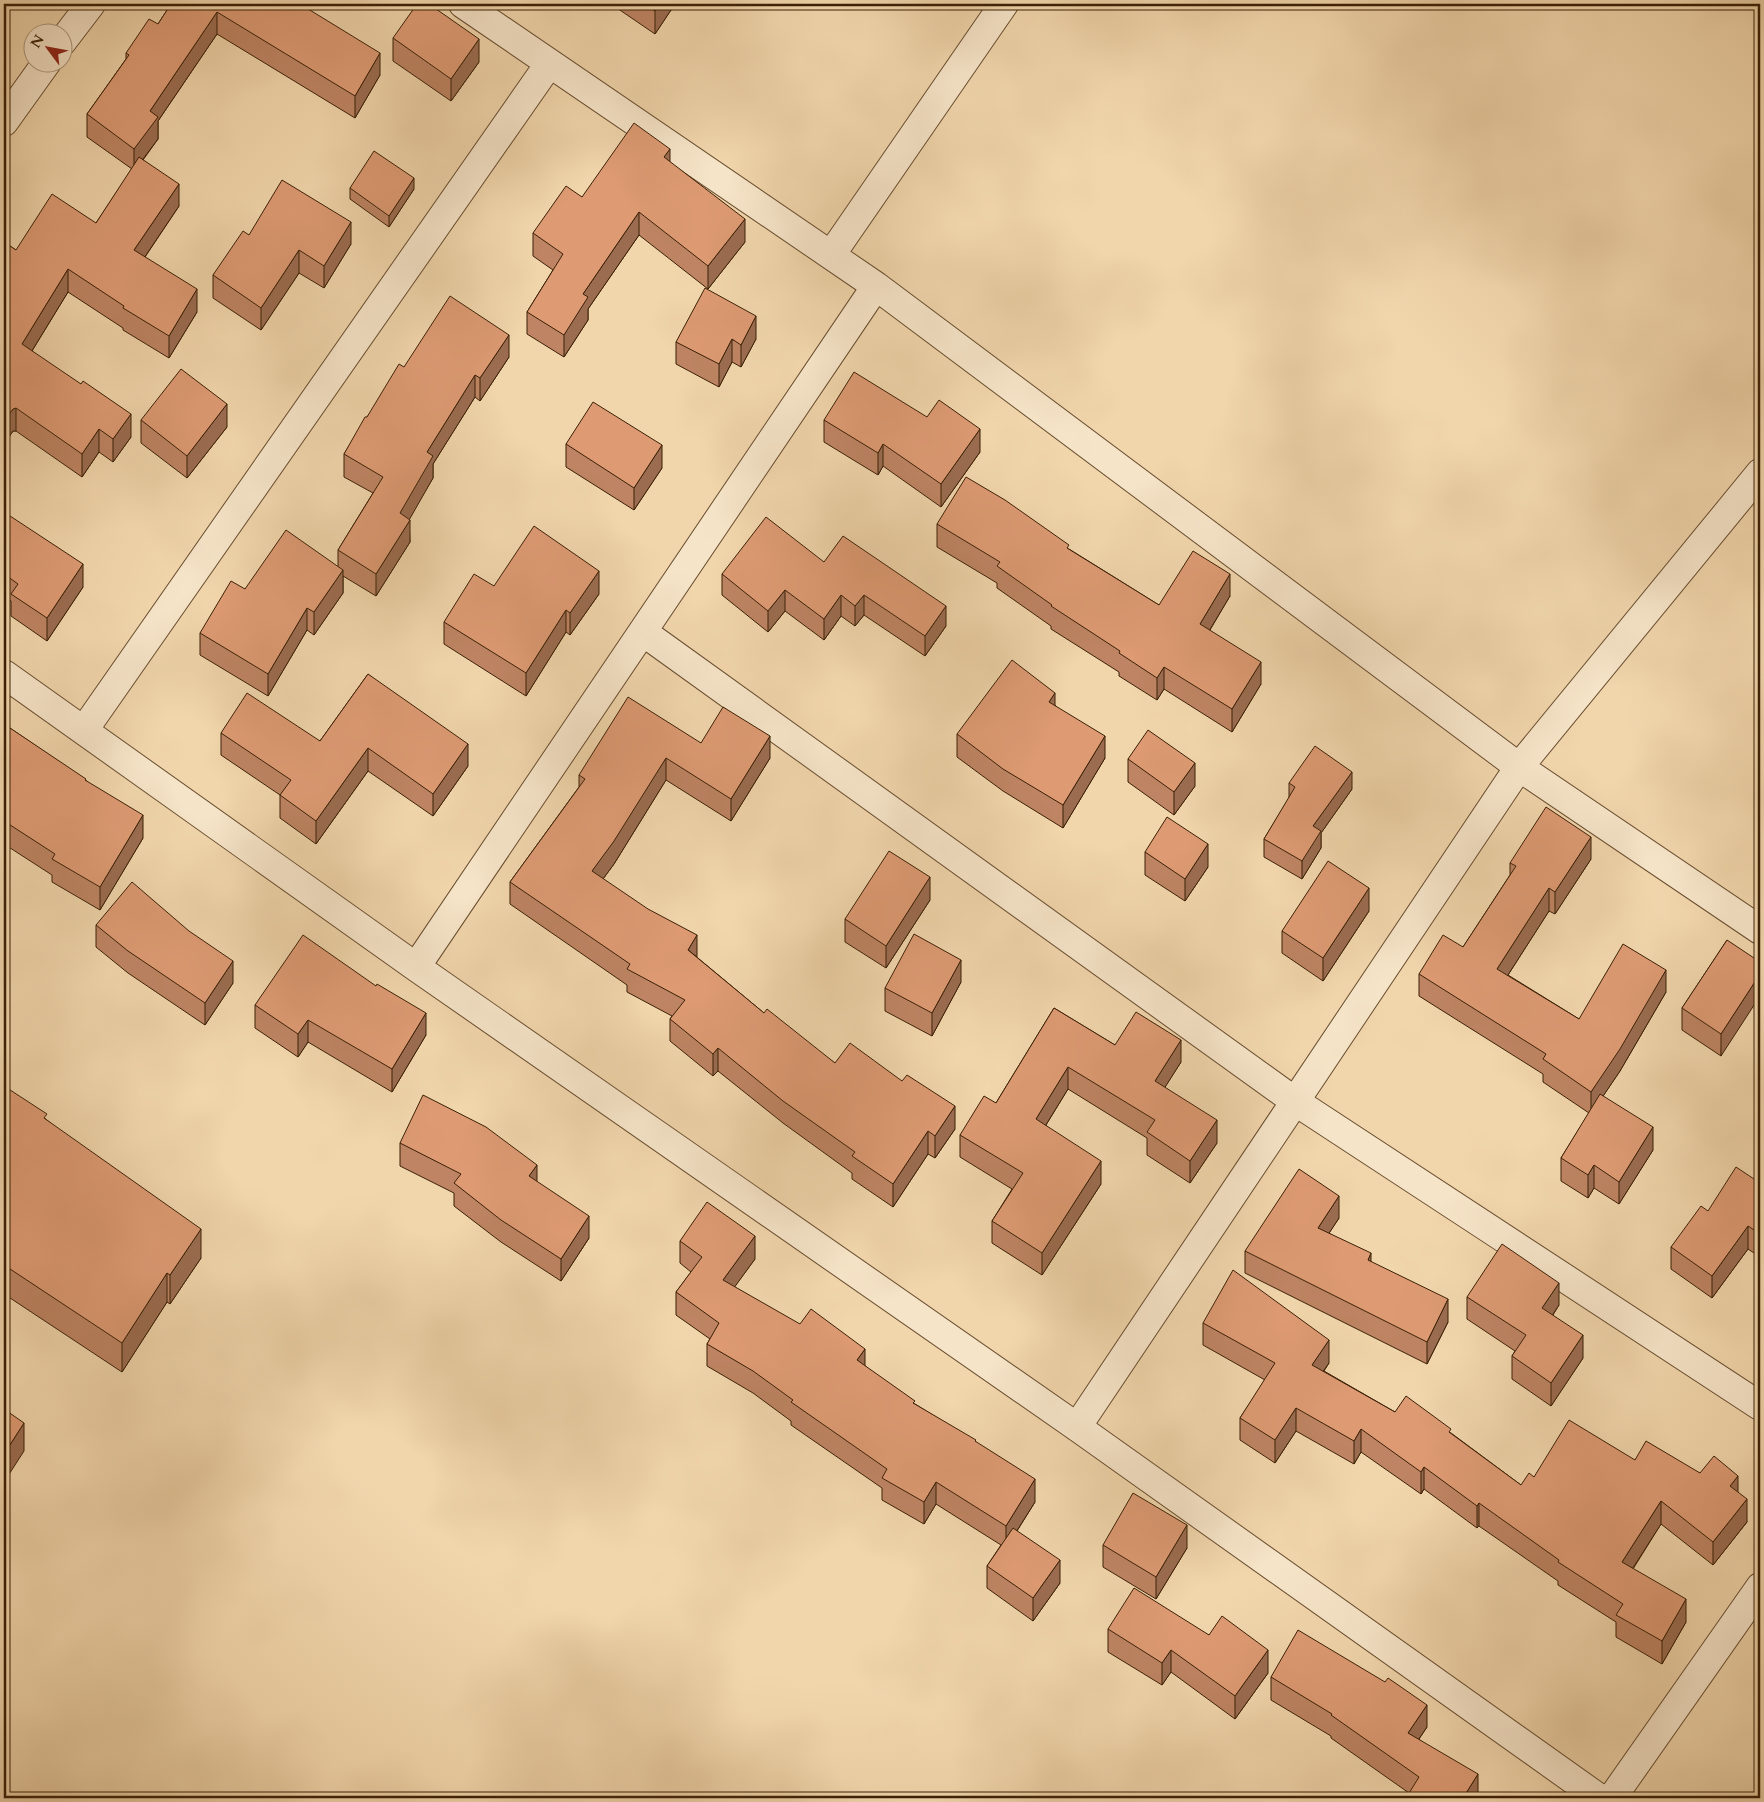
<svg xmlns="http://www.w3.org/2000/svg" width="1764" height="1802" font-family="Cardo,serif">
<rect width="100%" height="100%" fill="#f1d5ab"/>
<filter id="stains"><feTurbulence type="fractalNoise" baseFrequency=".004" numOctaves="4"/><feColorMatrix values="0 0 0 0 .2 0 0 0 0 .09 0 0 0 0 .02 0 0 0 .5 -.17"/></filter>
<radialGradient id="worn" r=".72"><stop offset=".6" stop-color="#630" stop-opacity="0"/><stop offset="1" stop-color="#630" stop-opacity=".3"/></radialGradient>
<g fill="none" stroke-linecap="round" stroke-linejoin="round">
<defs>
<path id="minor" d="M 463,4 L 876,286 L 1519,767 L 1760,930
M 62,42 L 91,4
M 4,122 L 47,62
M 831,255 L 1004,4
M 643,632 L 1296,1102 L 1760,1406
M 4,674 L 416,967 L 1077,1427 L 1599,1798
M 84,730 L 549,64
M 416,967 L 876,286
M 1077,1427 L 1519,767 L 1760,473
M 1612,1798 L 1760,1587"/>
</defs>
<use href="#minor" stroke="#684d2f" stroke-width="30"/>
<use href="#minor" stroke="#f6e4c8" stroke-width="28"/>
</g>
<path fill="#be8463" stroke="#3b2006" d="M 171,4 L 300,4 L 380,75 L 355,118 L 217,34 L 158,121 L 158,139 L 143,160 L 179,206 L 145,257 L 197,312 L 169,358 L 123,330 L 123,328 L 68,292 L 32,351 L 131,437 L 113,462 L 99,452 L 82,477 L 16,431 L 13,431 L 4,444 L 4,242 L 16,250 L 96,223 L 132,169 L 87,137 L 87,114 L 126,59 L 126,53 L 158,24 Z
M 611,4 L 675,4 L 655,34 Z
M 393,38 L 479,62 L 451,101 L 393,61 Z
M 670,162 L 745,242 L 708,289 L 639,235 L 588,309 L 588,320 L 564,357 L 527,334 L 527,312 L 553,270 L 533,256 L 533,233 L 582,197 Z
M 350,188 L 414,189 L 389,227 L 350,199 Z
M 249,235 L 351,244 L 324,288 L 299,273 L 261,330 L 213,298 L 213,275 Z
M 756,339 L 741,367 L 732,362 L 719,387 L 676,364 L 676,342 Z
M 509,357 L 480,401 L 475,397 L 433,464 L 433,478 L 409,519 L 410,542 L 376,596 L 343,576 L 343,593 L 314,635 L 307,630 L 268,696 L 200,655 L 200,633 L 245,589 L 338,567 L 338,550 L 373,493 L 344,477 L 344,454 L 367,417 L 404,367 Z
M 141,420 L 227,427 L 187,478 L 141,443 Z
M 824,420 L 980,452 L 941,507 L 883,466 L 878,475 L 824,442 Z
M 566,444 L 662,468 L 634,510 L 566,467 Z
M 4,512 L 83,587 L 47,641 L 11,616 L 11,601 L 4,596 Z
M 937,524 L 1069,549 L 1159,605 L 1230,596 L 1210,630 L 1261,684 L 1232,732 L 1164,689 L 1157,700 L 1119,676 L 1119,672 L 1051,629 L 1051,626 L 997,588 L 997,583 L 937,547 Z
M 824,562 L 946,626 L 925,656 L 864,615 L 855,626 L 841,616 L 824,640 L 785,611 L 768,632 L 722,595 L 722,574 Z
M 494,586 L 599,594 L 570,635 L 566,632 L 526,696 L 444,644 L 444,622 Z
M 368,674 L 468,766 L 433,816 L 368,771 L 316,844 L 280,818 L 280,795 L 221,755 L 221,733 L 320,741 Z
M 1055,705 L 1105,758 L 1063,828 L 1003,791 L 957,757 L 957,734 Z
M 4,724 L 86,780 L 143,838 L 100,910 L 52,882 L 52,875 L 4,844 Z
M 701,743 L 770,758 L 731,821 L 666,780 L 614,864 L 603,879 L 764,1013 L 835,1063 L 955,1129 L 935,1158 L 928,1154 L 893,1207 L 852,1179 L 852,1173 L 783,1123 L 718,1071 L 713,1076 L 670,1041 L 670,1019 L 672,1016 L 627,992 L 627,985 L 510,904 L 510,882 L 579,787 L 579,775 Z
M 1128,759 L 1195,786 L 1174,815 L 1128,782 Z
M 1289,783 L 1352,789 L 1321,833 L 1321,848 L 1302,879 L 1264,857 L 1264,839 L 1289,798 Z
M 1145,852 L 1208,867 L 1185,901 L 1145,875 Z
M 1591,859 L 1555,914 L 1549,911 L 1508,975 L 1579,1019 L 1666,992 L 1620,1071 L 1603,1096 L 1653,1150 L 1619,1204 L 1594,1188 L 1588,1198 L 1561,1181 L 1561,1158 L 1589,1113 L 1543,1082 L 1543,1074 L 1419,996 L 1419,974 L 1463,947 L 1510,875 L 1510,863 Z
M 930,900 L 886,968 L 845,942 L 845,919 Z
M 1369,911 L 1323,981 L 1282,953 L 1282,931 Z
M 96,925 L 233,983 L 205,1025 L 128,973 L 96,947 Z
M 1727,940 L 1721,1056 L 1682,1030 L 1682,1008 Z
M 961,982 L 932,1036 L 885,1011 L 885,988 Z
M 255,1005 L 426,1035 L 392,1092 L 308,1042 L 298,1057 L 255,1028 Z
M 1054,1008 L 1115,1045 L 1181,1062 L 1165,1087 L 1217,1143 L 1190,1183 L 1147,1155 L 1147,1138 L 1068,1089 L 1046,1125 L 1101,1184 L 1042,1275 L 992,1243 L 992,1221 L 1012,1189 L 960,1157 L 960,1135 L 996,1103 Z
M 4,1086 L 47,1120 L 201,1258 L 170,1304 L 167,1302 L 122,1372 L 4,1294 Z
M 400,1143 L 537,1182 L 589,1238 L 561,1281 L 501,1242 L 454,1206 L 454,1193 L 400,1166 Z
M 1760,1183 L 1760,1257 L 1748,1249 L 1712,1298 L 1671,1269 L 1671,1247 L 1708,1211 Z
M 1339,1218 L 1329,1233 L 1371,1262 L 1448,1322 L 1427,1364 L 1245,1273 L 1245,1251 Z
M 680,1241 L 755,1259 L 734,1287 L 865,1366 L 915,1404 L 976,1442 L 1035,1502 L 1017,1531 L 1060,1583 L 1033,1621 L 987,1588 L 987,1566 L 1001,1545 L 936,1504 L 924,1524 L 882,1500 L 882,1488 L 791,1425 L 791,1421 L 753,1393 L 707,1366 L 707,1344 L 710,1339 L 676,1315 L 676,1292 L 691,1272 L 680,1263 Z
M 1467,1297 L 1559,1305 L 1553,1315 L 1583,1358 L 1551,1406 L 1512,1379 L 1512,1356 L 1515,1351 L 1467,1319 Z
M 1203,1323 L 1329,1363 L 1324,1371 L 1395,1412 L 1451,1433 L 1521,1485 L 1534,1477 L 1635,1460 L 1700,1473 L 1738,1492 L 1747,1522 L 1713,1565 L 1661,1524 L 1633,1569 L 1686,1622 L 1662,1664 L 1616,1637 L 1616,1622 L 1558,1585 L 1558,1581 L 1479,1526 L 1477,1528 L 1424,1489 L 1421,1494 L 1361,1452 L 1354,1464 L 1296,1431 L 1275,1463 L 1240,1440 L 1240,1418 L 1265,1380 L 1203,1345 Z
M 1103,1545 L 1187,1548 L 1156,1599 L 1103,1567 Z
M 1108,1629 L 1209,1635 L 1268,1673 L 1235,1719 L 1171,1672 L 1162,1685 L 1108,1652 Z
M 1271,1677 L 1427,1727 L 1419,1739 L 1478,1796 L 1409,1793 L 1331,1738 L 1331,1736 L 1271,1700 Z"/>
<path fill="#9b6c50" stroke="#3b2006" d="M 4,4 L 13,4 L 4,14 Z
M 660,4 L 675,4 L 655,34 L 655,11 Z
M 217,12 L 217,34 L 158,121 L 158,139 L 134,171 L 134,149 L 150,111 Z
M 479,39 L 479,62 L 451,101 L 451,79 Z
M 380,53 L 380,75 L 355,118 L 355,96 Z
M 670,149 L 670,172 L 664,157 Z
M 414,178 L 414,189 L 389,227 L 389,216 Z
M 179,184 L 179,206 L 134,273 L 134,250 Z
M 639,212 L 639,235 L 588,309 L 588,320 L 564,357 L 564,335 L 583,294 Z
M 745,219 L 745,242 L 708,289 L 708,266 Z
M 351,222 L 351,244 L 324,288 L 324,266 Z
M 299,250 L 299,273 L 261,330 L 261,308 Z
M 68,269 L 68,292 L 22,367 L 22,344 Z
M 197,289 L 197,312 L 169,358 L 169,336 Z
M 756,316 L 756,339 L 741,367 L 741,345 Z
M 509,335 L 509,357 L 480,401 L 480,378 Z
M 732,339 L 732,362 L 719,387 L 719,364 Z
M 475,375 L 475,397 L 433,464 L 433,478 L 400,536 L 400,513 L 427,452 Z
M 227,404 L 227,427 L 187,478 L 187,456 Z
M 16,408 L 16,431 L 13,431 L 4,444 L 4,421 L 13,409 Z
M 131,414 L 131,437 L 113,462 L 113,439 Z
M 99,429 L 99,452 L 82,477 L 82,454 Z
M 980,429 L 980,452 L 941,507 L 941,484 Z
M 883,444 L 883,466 L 878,475 L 878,453 Z
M 662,445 L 662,468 L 634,510 L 634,488 Z
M 410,520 L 410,542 L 376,596 L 376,574 Z
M 83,564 L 83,587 L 47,641 L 47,618 Z
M 343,570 L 343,593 L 314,635 L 314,612 Z
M 599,571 L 599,594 L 570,635 L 570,613 Z
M 1230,574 L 1230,596 L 1200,646 L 1200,624 Z
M 785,590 L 785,611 L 768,632 L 768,611 Z
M 841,595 L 841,616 L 824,640 L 824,619 Z
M 864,595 L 864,615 L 855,626 L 855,606 Z
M 946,606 L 946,626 L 925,656 L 925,636 Z
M 307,608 L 307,630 L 268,696 L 268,674 Z
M 566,610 L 566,632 L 526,696 L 526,673 Z
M 1261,662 L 1261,684 L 1232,732 L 1232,709 Z
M 1164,667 L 1164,689 L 1157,700 L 1157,678 Z
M 1055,693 L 1055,715 L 1049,702 Z
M 770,736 L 770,758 L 731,821 L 731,799 Z
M 1105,736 L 1105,758 L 1063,828 L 1063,805 Z
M 468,744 L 468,766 L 433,816 L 433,794 Z
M 368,748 L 368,771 L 316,844 L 316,821 Z
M 666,758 L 666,780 L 614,864 L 592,894 L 592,871 Z
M 1195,763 L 1195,786 L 1174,815 L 1174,792 Z
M 1352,772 L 1352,789 L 1321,833 L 1321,848 L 1302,879 L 1302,861 L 1313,826 Z
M 143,815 L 143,838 L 100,910 L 100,887 Z
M 1591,837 L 1591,859 L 1555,914 L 1555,892 Z
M 1208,844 L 1208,867 L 1185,901 L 1185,879 Z
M 930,877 L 930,900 L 886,968 L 886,946 Z
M 1369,888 L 1369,911 L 1323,981 L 1323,958 Z
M 1549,888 L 1549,911 L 1497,992 L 1497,969 Z
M 697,935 L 697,957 L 688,950 Z
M 961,960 L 961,982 L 932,1036 L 932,1013 Z
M 233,961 L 233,983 L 205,1025 L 205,1003 Z
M 1666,970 L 1666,992 L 1620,1071 L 1591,1114 L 1591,1092 Z
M 1760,974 L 1760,996 L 1721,1056 L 1721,1034 Z
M 426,1013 L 426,1035 L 392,1092 L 392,1069 Z
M 308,1020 L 308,1042 L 298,1057 L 298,1034 Z
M 1181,1040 L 1181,1062 L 1155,1103 L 1155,1081 Z
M 718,1048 L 718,1071 L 713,1076 L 713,1054 Z
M 1068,1067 L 1068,1089 L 1036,1141 L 1036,1119 Z
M 955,1106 L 955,1129 L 935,1158 L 935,1136 Z
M 1217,1120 L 1217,1143 L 1190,1183 L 1190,1161 Z
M 1653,1127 L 1653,1150 L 1619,1204 L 1619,1182 Z
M 928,1131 L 928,1154 L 893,1207 L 893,1184 Z
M 1101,1161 L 1101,1184 L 1042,1275 L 1042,1253 Z
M 537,1165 L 537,1188 L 529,1176 Z
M 1594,1165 L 1594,1188 L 1588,1198 L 1588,1175 Z
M 1339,1196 L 1339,1218 L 1318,1250 L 1318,1228 Z
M 589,1216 L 589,1238 L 561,1281 L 561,1259 Z
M 1748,1226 L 1748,1249 L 1712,1298 L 1712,1276 Z
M 201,1229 L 201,1258 L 170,1304 L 170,1275 Z
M 755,1236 L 755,1259 L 723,1303 L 723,1280 Z
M 1371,1253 L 1371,1276 L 1368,1260 Z
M 167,1273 L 167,1302 L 122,1372 L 122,1343 Z
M 1559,1283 L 1559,1305 L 1542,1331 L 1542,1308 Z
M 1448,1299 L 1448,1322 L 1427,1364 L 1427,1342 Z
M 1583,1335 L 1583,1358 L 1551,1406 L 1551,1383 Z
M 1329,1340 L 1329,1363 L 1312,1387 L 1312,1365 Z
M 865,1349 L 865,1371 L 857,1360 Z
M 1296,1408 L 1296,1431 L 1275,1463 L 1275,1440 Z
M 24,1423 L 24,1451 L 4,1482 L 4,1454 Z
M 1361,1429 L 1361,1452 L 1354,1464 L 1354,1441 Z
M 1424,1467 L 1424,1489 L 1421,1494 L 1421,1472 Z
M 1738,1476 L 1738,1498 L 1730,1486 Z
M 1035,1479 L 1035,1502 L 1006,1548 L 1006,1526 Z
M 936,1482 L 936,1504 L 924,1524 L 924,1502 Z
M 1747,1499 L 1747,1522 L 1713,1565 L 1713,1542 Z
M 1661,1501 L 1661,1524 L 1622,1585 L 1622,1562 Z
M 1479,1503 L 1479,1526 L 1477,1528 L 1477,1506 Z
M 1187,1525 L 1187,1548 L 1156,1599 L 1156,1577 Z
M 1060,1560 L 1060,1583 L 1033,1621 L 1033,1598 Z
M 1686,1599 L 1686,1622 L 1662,1664 L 1662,1641 Z
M 1171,1650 L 1171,1672 L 1162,1685 L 1162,1663 Z
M 1268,1650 L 1268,1673 L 1235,1719 L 1235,1696 Z
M 1427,1705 L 1427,1727 L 1408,1755 L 1408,1733 Z
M 1478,1774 L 1478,1796 L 1476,1798 L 1463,1798 Z"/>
<path fill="#dd9a73" stroke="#3b2006" d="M 171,4 L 300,4 L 380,53 L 355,96 L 217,12 L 150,111 L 158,117 L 134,149 L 87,114 L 129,55 L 126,53 L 149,19 L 158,24 Z
M 417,4 L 429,4 L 479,39 L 451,79 L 393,38 Z
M 644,4 L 660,4 L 655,11 Z
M 634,123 L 670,149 L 664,157 L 745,219 L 708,266 L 639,212 L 583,294 L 588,297 L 564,335 L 527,312 L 563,254 L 533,233 L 566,186 L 582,197 Z
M 374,151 L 414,178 L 389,216 L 350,188 Z
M 139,157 L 179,184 L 134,250 L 197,289 L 169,336 L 123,308 L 124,306 L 68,269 L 22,344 L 81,384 L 83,381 L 131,414 L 113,439 L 99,429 L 82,454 L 16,408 L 13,409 L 4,421 L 4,242 L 16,250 L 52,194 L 96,223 Z
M 282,180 L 351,222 L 324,266 L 299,250 L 261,308 L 213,275 L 243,231 L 249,235 Z
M 705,288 L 756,316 L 741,345 L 732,339 L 719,364 L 676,342 Z
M 450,296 L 509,335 L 480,378 L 475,375 L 427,452 L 433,456 L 400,513 L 410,520 L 376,574 L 338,550 L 383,477 L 344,454 L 365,417 L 367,417 L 399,364 L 404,367 Z
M 181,369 L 227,404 L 187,456 L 141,420 Z
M 854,372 L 927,417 L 939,400 L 980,429 L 941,484 L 883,444 L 878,453 L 824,420 Z
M 593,402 L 662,445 L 634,488 L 566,444 Z
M 966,477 L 1005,500 L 1069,545 L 1067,548 L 1159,605 L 1193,551 L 1230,574 L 1200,624 L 1261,662 L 1232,709 L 1164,667 L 1157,678 L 1119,653 L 1120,651 L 1051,606 L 1052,605 L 997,566 L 1000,562 L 937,524 Z
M 4,512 L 83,564 L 47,618 L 11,594 L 18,584 L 4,574 Z
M 766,517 L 824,562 L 843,536 L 946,606 L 925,636 L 864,595 L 855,606 L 841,595 L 824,619 L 785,590 L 768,611 L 722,574 Z
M 534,526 L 599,571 L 570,613 L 566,610 L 526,673 L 444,622 L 474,574 L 494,586 Z
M 286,530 L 343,570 L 314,612 L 307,608 L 268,674 L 200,633 L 231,581 L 245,589 Z
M 1012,660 L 1055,693 L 1049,702 L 1105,736 L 1063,805 L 1003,769 L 957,734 Z
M 368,674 L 468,744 L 433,794 L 368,748 L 316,821 L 280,795 L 291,780 L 221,733 L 247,693 L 320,741 Z
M 628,697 L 701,743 L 723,707 L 770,736 L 731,799 L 666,758 L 614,841 L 592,871 L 648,909 L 697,935 L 688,950 L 764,1013 L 767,1009 L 835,1063 L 850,1043 L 902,1081 L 907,1075 L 955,1106 L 935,1136 L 928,1131 L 893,1184 L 852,1156 L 855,1152 L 783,1101 L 718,1048 L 713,1054 L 670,1019 L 685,1000 L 627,969 L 630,964 L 510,882 L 585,779 L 579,775 Z
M 4,724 L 86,779 L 85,780 L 143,815 L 100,887 L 52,859 L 55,854 L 4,821 Z
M 1148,730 L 1195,763 L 1174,792 L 1128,759 Z
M 1315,746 L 1352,772 L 1313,826 L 1321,831 L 1302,861 L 1264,839 L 1295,787 L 1289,783 Z
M 1546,807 L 1591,837 L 1555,892 L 1549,888 L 1497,969 L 1579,1019 L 1623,944 L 1666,970 L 1620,1049 L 1591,1092 L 1543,1059 L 1546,1054 L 1419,974 L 1443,935 L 1463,947 L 1516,866 L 1510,863 Z
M 1167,817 L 1208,844 L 1185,879 L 1145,852 Z
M 889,851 L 930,877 L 886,946 L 845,919 Z
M 1328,861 L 1369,888 L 1323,958 L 1282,931 Z
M 132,882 L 189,931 L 233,961 L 205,1003 L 128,951 L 96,925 Z
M 914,934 L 961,960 L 932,1013 L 885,988 Z
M 303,935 L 376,986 L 377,984 L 426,1013 L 392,1069 L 308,1020 L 298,1034 L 255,1005 Z
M 1727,940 L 1760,962 L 1760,974 L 1721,1034 L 1682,1008 Z
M 1054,1008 L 1115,1045 L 1136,1012 L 1181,1040 L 1155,1081 L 1217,1120 L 1190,1161 L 1147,1132 L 1155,1120 L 1068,1067 L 1036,1119 L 1101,1161 L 1042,1253 L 992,1221 L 1023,1173 L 960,1135 L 984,1096 L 996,1103 Z
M 4,1086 L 47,1114 L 44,1118 L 201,1229 L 170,1275 L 167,1273 L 122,1343 L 4,1265 Z
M 1600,1094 L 1653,1127 L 1619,1182 L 1594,1165 L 1588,1175 L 1561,1158 Z
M 423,1095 L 486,1127 L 537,1165 L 529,1176 L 589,1216 L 561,1259 L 501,1220 L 454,1183 L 461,1174 L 400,1143 Z
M 1736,1167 L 1760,1183 L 1760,1234 L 1748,1226 L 1712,1276 L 1671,1247 L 1701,1206 L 1708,1211 Z
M 1299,1169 L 1339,1196 L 1318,1228 L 1371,1253 L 1368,1260 L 1448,1299 L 1427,1342 L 1245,1251 Z
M 707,1202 L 755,1236 L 723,1280 L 800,1324 L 811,1309 L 865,1349 L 857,1360 L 915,1401 L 913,1403 L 976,1440 L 975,1441 L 1035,1479 L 1006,1526 L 936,1482 L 924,1502 L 882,1478 L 887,1469 L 791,1402 L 793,1400 L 753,1371 L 707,1344 L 719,1323 L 676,1292 L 702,1257 L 680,1241 Z
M 1502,1244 L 1559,1283 L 1542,1308 L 1583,1335 L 1551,1383 L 1512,1356 L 1526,1335 L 1467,1297 Z
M 1233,1270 L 1329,1340 L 1312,1365 L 1395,1412 L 1406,1396 L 1451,1429 L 1449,1432 L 1521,1485 L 1529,1473 L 1534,1477 L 1569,1420 L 1635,1460 L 1646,1441 L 1700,1473 L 1714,1456 L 1738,1476 L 1730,1486 L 1747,1499 L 1713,1542 L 1661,1501 L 1622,1562 L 1686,1599 L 1662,1641 L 1616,1615 L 1623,1604 L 1558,1562 L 1559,1560 L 1479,1503 L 1477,1506 L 1424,1467 L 1421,1472 L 1361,1429 L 1354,1441 L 1296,1408 L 1275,1440 L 1240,1418 L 1275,1363 L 1203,1323 Z
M 4,1409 L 24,1423 L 4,1454 Z
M 1133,1493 L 1187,1525 L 1156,1577 L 1103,1545 Z
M 1013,1528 L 1060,1560 L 1033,1598 L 987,1566 Z
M 1134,1588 L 1209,1635 L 1222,1616 L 1268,1650 L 1235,1696 L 1171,1650 L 1162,1663 L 1108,1629 Z
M 1298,1630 L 1385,1682 L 1388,1678 L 1427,1705 L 1408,1733 L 1478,1774 L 1463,1798 L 1406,1798 L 1419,1777 L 1331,1715 L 1332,1714 L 1271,1677 Z"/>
<rect width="1764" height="1802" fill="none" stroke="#f1d5ab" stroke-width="20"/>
<rect x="5" y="5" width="1754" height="1792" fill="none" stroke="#3b2006" stroke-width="2.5"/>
<rect x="10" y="10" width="1744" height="1782" fill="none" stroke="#3b2006"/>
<g transform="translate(48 48) rotate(302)"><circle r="24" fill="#f6e4c8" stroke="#ab967a"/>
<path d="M0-4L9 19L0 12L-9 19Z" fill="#8f2418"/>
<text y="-8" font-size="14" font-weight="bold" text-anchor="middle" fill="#3b2006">N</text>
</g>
<rect width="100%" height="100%" filter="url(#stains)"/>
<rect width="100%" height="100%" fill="url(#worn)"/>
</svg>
